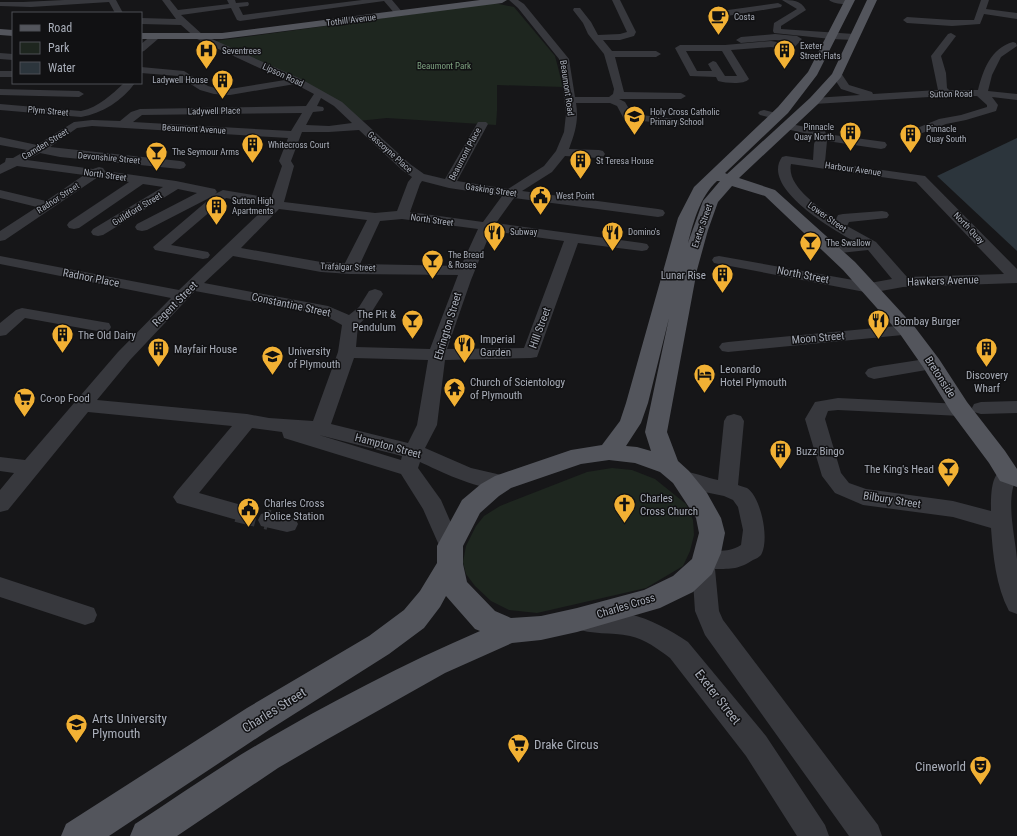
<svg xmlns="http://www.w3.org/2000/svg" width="1017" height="836" font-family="'Roboto Condensed',sans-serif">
<rect width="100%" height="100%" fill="#161618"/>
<path fill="#1e261f" d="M 494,3 L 514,7 L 555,56 L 563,87 L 497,85 L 497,111 L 496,125 L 387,118 L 358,121 L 339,104 L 230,50 L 215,41 Z
M 612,468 L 632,470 L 655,479 L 686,504 L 693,520 L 694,535 L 690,551 L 683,566 L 646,588 L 537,613 L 509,610 L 491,601 L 475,586 L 466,574 L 463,562 L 466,546 L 476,526 L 484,516 L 500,506 L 587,472 Z"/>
<path fill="#2c353c" d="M 1017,138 L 1017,251 L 937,176 Z"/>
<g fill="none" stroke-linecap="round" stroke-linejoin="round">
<path stroke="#333438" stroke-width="20" stroke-dasharray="20 10" stroke-linecap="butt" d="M 237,512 L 269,520"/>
<path fill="#37383d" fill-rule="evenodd" d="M 64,0 L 116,0 L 123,13 L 115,13 L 109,2 L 31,7 L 0,6 L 0,2 L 23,2 Z
M 162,0 L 170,0 L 178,10 L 229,4 L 227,0 L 235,0 L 236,3 L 248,2 L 249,4 L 248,6 L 239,7 L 243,15 L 362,0 L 392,0 L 403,13 L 402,15 L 396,15 L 384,1 L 240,21 L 237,20 L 231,8 L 181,15 L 203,35 L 301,79 L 342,102 L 410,164 L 424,174 L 445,179 L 478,122 L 486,122 L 488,124 L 457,181 L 508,189 L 544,166 L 556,151 L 564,132 L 566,114 L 559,59 L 518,8 L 509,0 L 518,0 L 524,4 L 569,59 L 575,97 L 609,97 L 613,94 L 614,89 L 604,54 L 588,34 L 583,23 L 573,10 L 574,8 L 580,8 L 591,22 L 598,35 L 620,34 L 627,32 L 612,0 L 620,0 L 636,32 L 634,36 L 620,40 L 603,40 L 612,51 L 656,51 L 661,54 L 656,57 L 615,57 L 624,92 L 681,93 L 686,96 L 681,99 L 619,99 L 625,102 L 632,114 L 693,121 L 695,123 L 693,125 L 689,126 L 624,119 L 617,106 L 610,103 L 576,103 C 579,120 575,133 569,149 L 599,150 L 603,151 L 605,154 L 603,157 L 599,158 L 565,156 L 552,172 L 522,191 L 658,209 L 663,210 L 665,213 L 663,216 L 658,217 L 514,198 L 496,223 L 642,243 L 647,244 L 649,247 L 647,250 L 642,251 L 578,243 L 537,357 L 531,358 L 445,360 L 437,425 L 425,448 L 471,468 L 510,477 L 513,482 L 510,487 C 487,495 442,472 420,462 L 418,468 L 441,500 L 461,546 L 458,552 L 450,555 L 442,552 L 423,509 L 401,474 L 284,438 L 282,432 L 252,428 L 199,493 L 245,506 L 248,512 L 245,518 L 237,520 L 177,503 L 173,497 L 177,491 L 232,426 L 88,412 L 8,510 L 0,512 L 0,490 L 14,473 L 0,471 L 0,457 L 25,460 L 118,352 L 171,298 L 0,264 L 0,256 L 179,290 L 267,206 L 261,204 L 226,198 L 171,245 L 208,252 L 210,255 L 208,258 L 203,259 L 160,251 L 155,250 L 153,247 L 213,196 L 147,230 L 142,231 L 137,230 L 135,227 L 137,224 L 197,193 L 178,189 L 103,235 L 98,236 L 93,235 L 91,232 L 93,229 L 163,187 L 143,184 L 79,228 L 74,229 L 69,228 L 67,225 L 69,222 L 129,182 L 98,177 L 5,240 L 0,241 L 0,231 L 37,207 L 0,198 L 0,190 L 46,201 L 84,175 L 17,166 L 0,174 L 0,165 L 5,162 L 6,158 L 13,158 L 27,150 L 0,145 L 0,137 L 37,145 L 74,122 L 92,120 L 120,121 L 131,112 L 140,109 L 306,106 L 314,94 L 295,84 L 230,95 L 214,94 L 200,90 L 178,76 L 141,73 L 141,67 L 184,71 L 208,86 L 215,88 L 230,89 L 285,80 L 197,39 L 181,25 L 141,24 L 141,18 L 176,19 ZM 321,98 L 334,106 L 352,123 L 329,126 L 306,125 L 313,112 L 323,111 L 324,109 L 323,107 L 317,106 ZM 302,113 L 291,131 L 133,122 L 142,115 ZM 92,126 L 288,138 L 279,161 L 282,166 L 271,198 L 223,190 L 215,194 L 217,192 L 215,189 L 210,188 L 176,181 L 105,171 L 103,168 L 99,167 L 93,169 L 27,160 L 40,153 L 60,157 L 180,169 L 184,168 L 186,165 L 184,162 L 180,161 L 50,147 L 77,128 ZM 359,130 L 402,170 L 412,177 L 408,182 L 397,211 L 375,213 L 284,202 L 294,166 L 291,161 L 302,132 L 329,132 ZM 422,181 L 449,188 L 502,196 L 483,222 L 410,212 L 420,184 ZM 279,209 L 367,220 L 345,263 L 321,262 L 241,248 ZM 402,219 L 478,229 L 461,266 L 360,264 L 380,221 ZM 491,231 L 564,241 L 524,348 L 447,349 L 471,280 ZM 233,256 L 321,272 L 350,274 L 458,275 L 430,349 L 356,347 L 358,325 L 371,313 L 383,294 L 381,291 L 375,289 L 369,291 L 359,307 L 349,315 L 328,306 L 204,283 ZM 195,291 L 324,315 L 342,325 L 338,352 L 313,421 L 269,418 L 247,414 L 97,400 L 130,360 ZM 354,358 L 428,360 L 417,425 L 408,443 L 331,424 ZM 319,435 L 402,456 L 401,460 Z
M 782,0 C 792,0 801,0 806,10 L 781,26 L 781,29 L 854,34 L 859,37 L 854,40 L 831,39 L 774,33 L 773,31 L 774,23 L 797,9 Z
M 829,0 L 851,0 L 853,2 C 848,6 834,4 829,0 Z
M 981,0 L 989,0 L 986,9 L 1017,13 L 1017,19 L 984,14 L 980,24 L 952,26 L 907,23 L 903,20 L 907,17 L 952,20 L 974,20 Z
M 778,3 L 782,5 L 781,7 L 721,17 L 717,14 L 721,11 Z
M 951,33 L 956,36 L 941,56 L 946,73 L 947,88 L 949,90 L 978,90 C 983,70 991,48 1013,42 L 1016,43 L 1017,46 L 1001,57 L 992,75 L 988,91 L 1017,94 L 1017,100 L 992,97 L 998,105 L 996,111 L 966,120 L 946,124 L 909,138 L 905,137 L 903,135 L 905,133 L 939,119 L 961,115 L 987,107 L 987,105 L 977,96 L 946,96 L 814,104 L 809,101 L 814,98 L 860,95 L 841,89 L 832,75 L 837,72 L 841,73 L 849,85 L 872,92 L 873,94 L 938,90 L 931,56 L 948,34 Z
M 155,34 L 160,37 L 158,39 L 144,51 L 141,52 L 141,44 L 152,35 Z
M 775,34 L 797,36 L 802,39 L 793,49 L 790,50 L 771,47 L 731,50 L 749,79 C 744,85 726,83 718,81 L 716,77 L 690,76 L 675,48 L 680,45 L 725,45 L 771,41 L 788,44 L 790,41 L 775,40 L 741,43 L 736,40 L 741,37 ZM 686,51 L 722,51 L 737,76 L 725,76 L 716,62 L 713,61 L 708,64 L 712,71 L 697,71 Z
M 0,53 L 13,54 L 13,60 L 0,59 Z
M 0,71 L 13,71 L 13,77 L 0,77 Z
M 124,83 L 135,83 C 122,101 103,113 81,117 L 0,110 L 0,104 L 81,111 C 99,107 111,95 124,83 Z
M 0,89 L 79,91 L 84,94 L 79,97 L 0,95 Z
M 764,110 L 780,114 L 782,116 L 776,119 L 760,115 L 758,113 L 760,111 Z
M 786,123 L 825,131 L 826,134 L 885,142 L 887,145 L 885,148 L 881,149 L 827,141 L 825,162 L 925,176 L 1017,269 L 1017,283 L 903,287 L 870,293 L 714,263 L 712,260 L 714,257 L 719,256 L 870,283 L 892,279 L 868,250 L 831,254 L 826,253 L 824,250 L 826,247 L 856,242 C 835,231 760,188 782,157 L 786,156 L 813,160 L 814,144 L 817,136 L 782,128 L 780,126 L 782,124 ZM 791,164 L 916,182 L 1004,274 L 907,277 L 876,242 L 847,226 L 849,222 L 887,218 L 889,215 L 887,212 L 882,211 L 843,214 L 838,215 L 836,219 C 820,208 786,186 791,164 Z
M 22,308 L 103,322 L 109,323 L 111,327 L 109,331 L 103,332 L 25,318 L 6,335 L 0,336 L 0,323 L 16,310 Z
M 907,325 L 913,326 L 915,330 L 913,334 L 728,352 L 722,351 L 719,347 L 722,343 L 728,342 Z
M 932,358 L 938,360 L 941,364 L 938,368 L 874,379 L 868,377 L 865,373 L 868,369 L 874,367 Z
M 838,398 L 961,404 L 968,406 L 970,410 L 968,414 L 961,416 L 838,410 L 828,411 L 825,419 L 841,473 L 849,483 L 866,489 L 953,501 L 991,511 C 991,494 990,462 1015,470 L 1017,477 C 1005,499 1015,535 1017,559 C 1017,577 1017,596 1017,614 L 1009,611 C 996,586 993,556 991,528 L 953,517 L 863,505 L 835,493 L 822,476 L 805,419 L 815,402 Z
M 1017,401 L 1017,413 L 981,414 L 974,412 L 972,408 L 974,404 L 981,402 Z
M 734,414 L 741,416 L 744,421 L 738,485 C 740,486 744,487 747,488 C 761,497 770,540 761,555 C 759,557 756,559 753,560 C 739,569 732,569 715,569 L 719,611 L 723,620 L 878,825 L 882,836 L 849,836 L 705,635 L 695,611 L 692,566 L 697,553 C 714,548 725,555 741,545 L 743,530 L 738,507 L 733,500 L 724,496 L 695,490 L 674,482 L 671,477 L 674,472 C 686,468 704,478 718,480 L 724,421 L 727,416 Z
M 269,512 L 295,518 L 298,524 L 295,530 L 287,532 L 261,526 L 258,520 L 261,514 Z
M 0,577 L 94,608 L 97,615 L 94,622 L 85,625 L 0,597 Z
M 583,610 C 598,612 615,611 629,614 C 651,619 670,630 688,642 L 766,736 L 825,825 L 829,836 L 797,836 L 746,756 L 670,658 C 658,649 645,639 630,636 C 611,632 592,635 574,628 L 571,621 L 574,614 Z"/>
<path fill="#53555c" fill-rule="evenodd" d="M 480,0 L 507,0 L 502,3 L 222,39 L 141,39 L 141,33 L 222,33 Z
M 845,0 L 855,0 L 817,75 L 788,113 L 725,173 L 727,174 L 810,98 L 832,74 L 867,0 L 877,0 L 841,77 L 818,104 L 739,178 L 775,190 L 855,262 L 914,326 L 939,359 L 967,402 L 1005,451 L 1017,469 L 1017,487 L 1000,481 L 989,463 L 951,412 L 923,367 L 900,334 L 843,270 L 765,196 L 732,186 L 718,202 L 708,230 L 697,270 L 667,432 L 678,461 L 689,471 L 707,493 L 721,518 L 725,533 L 721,553 L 712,574 L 693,592 L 660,608 L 577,632 L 541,640 L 512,643 L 445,673 L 326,740 L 278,768 L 177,836 L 130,836 L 135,824 C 175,798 215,770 257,745 C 329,703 403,664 480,631 L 475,629 L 446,596 L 440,607 L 424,628 L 389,654 L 269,730 L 109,836 L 61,836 L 66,824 L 247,708 L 369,636 L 404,610 L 420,591 L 437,563 L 437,546 L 462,500 L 481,484 L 495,476 L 571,450 L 602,445 L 620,421 L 626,403 L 678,218 L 694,187 L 778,107 L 808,72 ZM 717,181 L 720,181 L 703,201 L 688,243 C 694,220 700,197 717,181 ZM 669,318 L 645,432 L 651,451 L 637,447 L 626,446 L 641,423 L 648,403 ZM 609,460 L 635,463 L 660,472 L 673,483 L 696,518 L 699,533 L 692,559 L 673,576 L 644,590 L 577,608 L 541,616 L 511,618 L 495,611 L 467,582 L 463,564 L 463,546 L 480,513 L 499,496 L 511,488 L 581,464 Z
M 0,29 L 13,30 L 13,36 L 0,35 Z"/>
</g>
<defs>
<symbol id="cafe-pin" viewBox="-11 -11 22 30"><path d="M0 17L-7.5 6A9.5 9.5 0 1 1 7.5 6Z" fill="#f2b134" stroke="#111113"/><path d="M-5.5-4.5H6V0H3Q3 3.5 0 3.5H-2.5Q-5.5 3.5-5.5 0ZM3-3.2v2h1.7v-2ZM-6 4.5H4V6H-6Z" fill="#111"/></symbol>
<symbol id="hospital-pin" viewBox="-11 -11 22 30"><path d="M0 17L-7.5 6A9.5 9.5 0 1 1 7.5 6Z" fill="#f2b134" stroke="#111113"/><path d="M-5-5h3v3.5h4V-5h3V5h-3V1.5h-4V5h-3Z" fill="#111"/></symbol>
<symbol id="building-pin" viewBox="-11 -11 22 30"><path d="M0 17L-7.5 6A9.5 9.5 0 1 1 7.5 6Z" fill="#f2b134" stroke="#111113"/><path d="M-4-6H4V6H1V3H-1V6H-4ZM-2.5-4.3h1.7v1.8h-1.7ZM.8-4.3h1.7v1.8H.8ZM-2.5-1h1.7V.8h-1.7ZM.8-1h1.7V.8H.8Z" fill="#111"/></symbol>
<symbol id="school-pin" viewBox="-11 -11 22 30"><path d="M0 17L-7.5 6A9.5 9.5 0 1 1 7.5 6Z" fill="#f2b134" stroke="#111113"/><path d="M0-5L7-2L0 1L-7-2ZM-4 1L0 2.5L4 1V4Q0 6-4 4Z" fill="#111"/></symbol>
<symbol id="bar-pin" viewBox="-11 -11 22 30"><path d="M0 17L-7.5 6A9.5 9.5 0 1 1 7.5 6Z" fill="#f2b134" stroke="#111113"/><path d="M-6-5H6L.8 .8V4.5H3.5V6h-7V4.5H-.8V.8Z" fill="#111"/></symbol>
<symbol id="civic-pin" viewBox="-11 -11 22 30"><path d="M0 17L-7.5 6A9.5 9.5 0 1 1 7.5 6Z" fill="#f2b134" stroke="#111113"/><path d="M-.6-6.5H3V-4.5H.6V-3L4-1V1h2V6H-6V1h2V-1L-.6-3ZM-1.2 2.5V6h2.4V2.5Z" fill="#111"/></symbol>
<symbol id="restaurant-pin" viewBox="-11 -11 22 30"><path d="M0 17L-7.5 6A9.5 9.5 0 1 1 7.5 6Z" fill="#f2b134" stroke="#111113"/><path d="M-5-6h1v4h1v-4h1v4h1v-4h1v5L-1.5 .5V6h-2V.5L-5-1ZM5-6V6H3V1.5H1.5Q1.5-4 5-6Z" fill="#111"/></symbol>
<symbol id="university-pin" viewBox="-11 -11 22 30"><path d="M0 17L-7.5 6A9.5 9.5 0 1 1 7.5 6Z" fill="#f2b134" stroke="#111113"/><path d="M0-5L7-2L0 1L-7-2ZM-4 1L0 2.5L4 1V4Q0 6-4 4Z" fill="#111"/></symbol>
<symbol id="hotel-pin" viewBox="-11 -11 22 30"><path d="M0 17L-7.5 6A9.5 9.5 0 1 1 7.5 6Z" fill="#f2b134" stroke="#111113"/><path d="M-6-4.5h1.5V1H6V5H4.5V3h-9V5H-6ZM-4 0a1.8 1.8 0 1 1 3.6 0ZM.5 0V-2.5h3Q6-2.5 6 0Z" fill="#111"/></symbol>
<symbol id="temple-pin" viewBox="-11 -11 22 30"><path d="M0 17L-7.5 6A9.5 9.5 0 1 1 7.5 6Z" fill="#f2b134" stroke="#111113"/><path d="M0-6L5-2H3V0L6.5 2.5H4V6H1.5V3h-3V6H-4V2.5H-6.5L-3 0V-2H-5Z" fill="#111"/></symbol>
<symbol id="supermarket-pin" viewBox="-11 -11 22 30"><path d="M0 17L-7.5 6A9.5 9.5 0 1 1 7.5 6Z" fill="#f2b134" stroke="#111113"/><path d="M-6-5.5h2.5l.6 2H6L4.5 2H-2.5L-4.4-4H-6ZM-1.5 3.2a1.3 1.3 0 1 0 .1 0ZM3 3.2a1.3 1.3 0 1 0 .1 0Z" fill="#111"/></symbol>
<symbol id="church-pin" viewBox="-11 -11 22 30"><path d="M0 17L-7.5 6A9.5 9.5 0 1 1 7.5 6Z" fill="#f2b134" stroke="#111113"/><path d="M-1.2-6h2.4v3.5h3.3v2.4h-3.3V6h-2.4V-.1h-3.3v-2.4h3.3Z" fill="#111"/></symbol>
<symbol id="theatre-pin" viewBox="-11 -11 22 30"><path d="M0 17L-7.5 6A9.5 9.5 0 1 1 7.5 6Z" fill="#f2b134" stroke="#111113"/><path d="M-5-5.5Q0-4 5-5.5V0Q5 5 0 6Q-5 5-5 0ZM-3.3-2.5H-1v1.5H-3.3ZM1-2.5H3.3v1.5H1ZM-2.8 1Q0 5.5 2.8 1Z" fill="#111"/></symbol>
</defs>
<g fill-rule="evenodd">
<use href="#cafe-pin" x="706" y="4" width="25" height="34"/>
<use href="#hospital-pin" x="194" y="38" width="25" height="34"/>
<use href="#building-pin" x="772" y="38" width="25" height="34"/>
<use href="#building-pin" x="210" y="68" width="25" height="34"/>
<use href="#school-pin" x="622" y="104" width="25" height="34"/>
<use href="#building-pin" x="838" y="120" width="25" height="34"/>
<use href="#building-pin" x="898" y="122" width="25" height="34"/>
<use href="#building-pin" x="240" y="132" width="25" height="34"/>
<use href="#bar-pin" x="144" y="140" width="25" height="34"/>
<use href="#building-pin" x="568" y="148" width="25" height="34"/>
<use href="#civic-pin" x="528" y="184" width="25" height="34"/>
<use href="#building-pin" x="204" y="194" width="25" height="34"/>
<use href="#restaurant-pin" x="482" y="220" width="25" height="34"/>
<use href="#restaurant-pin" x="600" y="220" width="25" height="34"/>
<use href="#bar-pin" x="798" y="230" width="25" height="34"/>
<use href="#bar-pin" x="420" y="248" width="25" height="34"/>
<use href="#building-pin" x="710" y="262" width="25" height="34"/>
<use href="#bar-pin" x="400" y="308" width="25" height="34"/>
<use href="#restaurant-pin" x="866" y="308" width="25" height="34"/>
<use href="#building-pin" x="50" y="322" width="25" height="34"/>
<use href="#restaurant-pin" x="452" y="332" width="25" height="34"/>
<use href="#building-pin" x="146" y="336" width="25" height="34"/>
<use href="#building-pin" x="974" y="336" width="25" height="34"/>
<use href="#university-pin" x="260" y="344" width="25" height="34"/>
<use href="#hotel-pin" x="692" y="362" width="25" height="34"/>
<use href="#temple-pin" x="442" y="376" width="25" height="34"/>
<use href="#supermarket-pin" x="12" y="386" width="25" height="34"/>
<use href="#building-pin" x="768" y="438" width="25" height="34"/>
<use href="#bar-pin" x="936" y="456" width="25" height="34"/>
<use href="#church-pin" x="612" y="492" width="25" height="34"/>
<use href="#civic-pin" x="236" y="496" width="25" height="34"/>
<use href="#university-pin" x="64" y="712" width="25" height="34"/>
<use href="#supermarket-pin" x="506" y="732" width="25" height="34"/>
<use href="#theatre-pin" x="968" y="754" width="25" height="34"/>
</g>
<g text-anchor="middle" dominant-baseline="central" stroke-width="3" stroke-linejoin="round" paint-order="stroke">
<g font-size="9" fill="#a8adb8" stroke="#111113" text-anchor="start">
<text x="734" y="17">Costa</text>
<text x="800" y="46">Exeter<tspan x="800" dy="10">Street Flats</tspan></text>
<text x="222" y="51">Seventrees</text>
<text x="208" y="80" text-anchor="end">Ladywell House</text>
<text x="650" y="112">Holy Cross Catholic<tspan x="650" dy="10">Primary School</tspan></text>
<text x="834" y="127" text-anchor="end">Pinnacle<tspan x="834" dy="10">Quay North</tspan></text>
<text x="926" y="129">Pinnacle<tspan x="926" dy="10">Quay South</tspan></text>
<text x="268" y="145">Whitecross Court</text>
<text x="172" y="152">The Seymour Arms</text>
<text x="596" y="161">St Teresa House</text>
<text x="556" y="196">West Point</text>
<text x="232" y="201">Sutton High<tspan x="232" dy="10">Apartments</tspan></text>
<text x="510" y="232">Subway</text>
<text x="628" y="232">Domino's</text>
<text x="826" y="243">The Swallow</text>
<text x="448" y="255">The Bread<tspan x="448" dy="10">&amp; Roses</tspan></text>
</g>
<g font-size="9" fill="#a8adb8" stroke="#111113">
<text transform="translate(351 20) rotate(-7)">Tothill Avenue</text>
<text transform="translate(283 75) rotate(25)">Lipson Road</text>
<text transform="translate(567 88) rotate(82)">Beaumont Road</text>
<text transform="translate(951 94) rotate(-1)">Sutton Road</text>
<text transform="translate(48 111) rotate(5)">Plym Street</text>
<text transform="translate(214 111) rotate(-1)">Ladywell Place</text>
<text transform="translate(194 129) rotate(3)">Beaumont Avenue</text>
<text transform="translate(45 144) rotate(-31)">Camden Street</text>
<text transform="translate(390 152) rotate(42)">Gascoyne Place</text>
<text transform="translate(465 154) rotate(-62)">Beaumont Place</text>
<text transform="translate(109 158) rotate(5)">Devonshire Street</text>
<text transform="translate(853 169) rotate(8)">Harbour Avenue</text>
<text transform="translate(105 175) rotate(8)">North Street</text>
<text transform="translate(491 190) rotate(8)">Gasking Street</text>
<text transform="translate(58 198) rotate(-33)">Radnor Street</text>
<text transform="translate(137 209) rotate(-31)">Guildford Street</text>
<text transform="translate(827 217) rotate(35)">Lower Street</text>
<text transform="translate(432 220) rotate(8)">North Street</text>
<text transform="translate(702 226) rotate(-71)">Exeter Street</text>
<text transform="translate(969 228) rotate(46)">North Quay</text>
<text transform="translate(348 267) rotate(2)">Trafalgar Street</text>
</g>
<g font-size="9" fill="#7fa381" stroke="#111113">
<text x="444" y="66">Beaumont Park</text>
</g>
<g font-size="11" fill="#a8adb8" stroke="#111113" text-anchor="start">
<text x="706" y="275" text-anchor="end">Lunar Rise</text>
<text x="396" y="314" text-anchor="end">The Pit &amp;<tspan x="396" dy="13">Pendulum</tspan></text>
<text x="894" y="321">Bombay Burger</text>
<text x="78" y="335">The Old Dairy</text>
<text x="480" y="339">Imperial<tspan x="480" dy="13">Garden</tspan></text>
<text x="174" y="349">Mayfair House</text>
<text x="288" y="351">University<tspan x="288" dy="13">of Plymouth</tspan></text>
<text x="720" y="369">Leonardo<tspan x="720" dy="13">Hotel Plymouth</tspan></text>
<text x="987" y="375" text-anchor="middle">Discovery<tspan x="987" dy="13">Wharf</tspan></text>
<text x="470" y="382">Church of Scientology<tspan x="470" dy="13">of Plymouth</tspan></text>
<text x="40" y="398">Co-op Food</text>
<text x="796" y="451">Buzz Bingo</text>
<text x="934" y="469" text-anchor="end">The King's Head</text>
<text x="640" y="498">Charles<tspan x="640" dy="13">Cross Church</tspan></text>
<text x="264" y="503">Charles Cross<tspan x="264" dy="13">Police Station</tspan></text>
</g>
<g font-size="11" fill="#a8adb8" stroke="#111113">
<text transform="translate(803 275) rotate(11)">North Street</text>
<text transform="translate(91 278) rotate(11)">Radnor Place</text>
<text transform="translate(943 281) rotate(-2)">Hawkers Avenue</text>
<text transform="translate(175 304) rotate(-45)">Regent Street</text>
<text transform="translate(291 305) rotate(12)">Constantine Street</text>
<text transform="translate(448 326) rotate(-73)">Ebrington Street</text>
<text transform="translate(540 328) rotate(-70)">Hill Street</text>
<text transform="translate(818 338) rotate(-5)">Moon Street</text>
<text transform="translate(940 377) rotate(57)">Bretonside</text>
<text transform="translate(388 446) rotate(15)">Hampton Street</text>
<text transform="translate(892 500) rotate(9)">Bilbury Street</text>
<text transform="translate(626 606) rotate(-17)">Charles Cross</text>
</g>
<g font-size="13" fill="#a8adb8" stroke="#111113">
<text transform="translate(718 697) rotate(52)">Exeter Street</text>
<text transform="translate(274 710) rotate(-32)">Charles Street</text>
</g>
<g font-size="13" fill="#a8adb8" stroke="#111113" text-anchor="start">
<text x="92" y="718">Arts University<tspan x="92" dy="15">Plymouth</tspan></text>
<text x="534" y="744">Drake Circus</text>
<text x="966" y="766" text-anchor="end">Cineworld</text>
</g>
</g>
<rect x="12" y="12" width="130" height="72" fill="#111113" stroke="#4d4f55"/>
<rect x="20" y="25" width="20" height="6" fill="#53555c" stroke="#4d4f55"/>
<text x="48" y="32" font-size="12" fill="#a8adb8">Road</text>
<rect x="20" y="42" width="20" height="12" fill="#1e261f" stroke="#4d4f55"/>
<text x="48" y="52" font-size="12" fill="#a8adb8">Park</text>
<rect x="20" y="62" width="20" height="12" fill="#2c353c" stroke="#4d4f55"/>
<text x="48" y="72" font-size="12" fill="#a8adb8">Water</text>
</svg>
